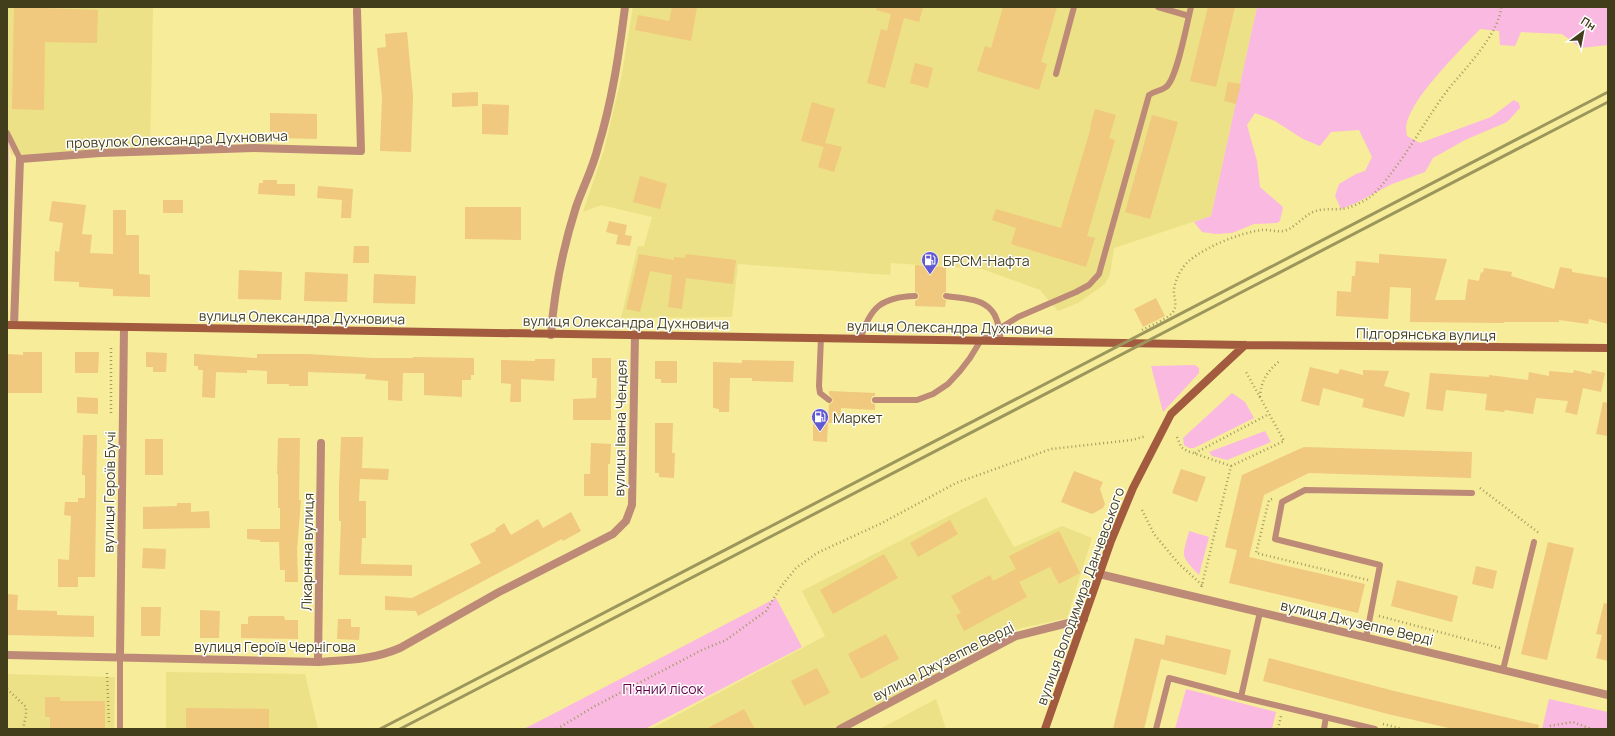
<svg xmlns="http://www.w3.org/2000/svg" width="1615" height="736" font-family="Manrope,sans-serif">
<rect width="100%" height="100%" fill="#f6ec9a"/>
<path fill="#ece186" d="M 7,7 L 153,7 L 150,147 L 12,155 L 7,144 Z
M 633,7 L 1257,7 L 1211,216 L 1114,248 L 1110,274 L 1105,284 L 1078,303 L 1058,311 L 1040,290 L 982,269 L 891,263 L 890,275 L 738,264 L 732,317 L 621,318 L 638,246 L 644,246 L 652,217 L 601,205 L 583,212 L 604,150 L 621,79 Z
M 986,497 L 1014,547 L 1062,526 L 1092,538 L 1067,618 L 1017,629 L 834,729 L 651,729 L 825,636 L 802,591 Z
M 166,672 L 305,674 L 318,729 L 166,729 Z
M 7,674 L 115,677 L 114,729 L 7,729 Z
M 936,699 L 946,729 L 880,729 Z"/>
<path fill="#fab9e1" d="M 1257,7 L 1608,7 L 1608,45 L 1581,48 L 1562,34 L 1521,32 L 1515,46 L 1500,45 L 1499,31 L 1480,29 C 1460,51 1410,98 1406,127 C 1406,130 1407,134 1407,136 L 1420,143 L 1491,117 L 1514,100 L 1519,103 L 1520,108 L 1507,122 L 1465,140 L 1433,158 L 1425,172 L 1392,184 L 1356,203 L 1341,209 L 1335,196 L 1339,184 L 1356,174 L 1365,171 L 1372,157 L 1359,130 L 1331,132 L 1320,146 L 1303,139 L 1275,121 L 1255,113 L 1247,125 L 1257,161 L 1260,187 L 1283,207 L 1280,221 L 1277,223 L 1254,224 L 1232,233 L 1216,234 L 1202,232 L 1194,222 L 1211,216 Z
M 7,141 L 9,144 L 7,302 Z
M 1195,365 L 1199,368 L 1199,373 L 1163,412 L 1151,366 Z
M 1232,393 L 1245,402 L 1254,418 L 1194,448 L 1189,448 L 1184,445 L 1183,438 Z
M 1265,431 L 1271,442 L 1227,460 L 1212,456 L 1209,452 Z
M 1189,531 L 1209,537 L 1199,575 C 1180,554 1182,559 1189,531 Z
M 776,598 L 802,647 L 645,729 L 524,729 Z
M 1186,689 L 1276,712 L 1272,729 L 1175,729 Z
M 1549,699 L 1608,712 L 1608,729 L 1542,729 Z"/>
<path fill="#f0c87e" d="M 14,7 L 98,10 L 97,43 L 45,42 L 44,110 L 12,109 Z
M 672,7 L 697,7 L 691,41 L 635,30 L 638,15 L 669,21 Z
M 877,7 L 923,7 L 919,22 L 904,18 L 885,88 L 867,83 L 881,29 L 887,31 L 891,14 L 876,10 Z
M 1003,7 L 1057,7 L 1041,62 L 1047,64 L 1039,90 L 977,71 L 985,46 L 991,48 Z
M 1208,7 L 1235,7 L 1216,87 L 1190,81 Z
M 407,32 L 413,96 L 411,152 L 380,151 L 382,97 L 377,48 L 386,47 L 385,34 Z
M 915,63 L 933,68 L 928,88 L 910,83 Z
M 1228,82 L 1241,84 L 1236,104 L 1224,101 Z
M 478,92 L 478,106 L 452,107 L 452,93 Z
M 812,102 L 835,109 L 824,147 L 801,141 Z
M 482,104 L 509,105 L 508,135 L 482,134 Z
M 1095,109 L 1116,115 L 1109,138 L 1115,140 L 1087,236 L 1095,238 L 1086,267 L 1011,244 L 1016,228 L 992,220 L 996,209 L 1061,228 L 1091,127 L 1090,127 Z
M 270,113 L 317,114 L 317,139 L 279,138 L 279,133 L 270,132 Z
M 1152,115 L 1178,122 L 1150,219 L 1125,212 Z
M 825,143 L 842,147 L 834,172 L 818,167 Z
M 640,176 L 667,184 L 660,209 L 633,202 Z
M 263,180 L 277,180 L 277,184 L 295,184 L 295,196 L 258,194 L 259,183 L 263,183 Z
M 318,186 L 353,189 L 351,218 L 341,218 L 342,200 L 317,198 Z
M 163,200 L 183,200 L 183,213 L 163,213 Z
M 52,201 L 86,205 L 82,234 L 92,235 L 90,253 L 113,254 L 113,210 L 126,210 L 126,235 L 139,235 L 139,274 L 150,275 L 150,297 L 113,296 L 113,289 L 79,287 L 79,282 L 54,281 L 55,251 L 59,252 L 63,223 L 49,221 Z
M 465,207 L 521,207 L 521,240 L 465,239 Z
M 609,221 L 627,225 L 625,235 L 632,236 L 630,246 L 616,244 L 618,235 L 606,232 Z
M 354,246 L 369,246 L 369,263 L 353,263 Z
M 639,254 L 674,260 L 674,257 L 685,258 L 686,254 L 736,260 L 733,284 L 686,278 L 682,309 L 668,307 L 672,275 L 650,271 L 640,312 L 626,309 Z
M 1379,254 L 1447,259 L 1435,300 L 1465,300 L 1468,279 L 1479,281 L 1481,272 L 1483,273 L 1484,268 L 1512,272 L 1511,276 L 1554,289 L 1560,267 L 1572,269 L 1572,272 L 1608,278 L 1608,324 L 1589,319 L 1588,324 L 1559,320 L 1559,322 L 1504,322 L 1504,323 L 1410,322 L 1411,288 L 1390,287 L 1388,319 L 1336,316 L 1337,291 L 1351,292 L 1352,276 L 1355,276 L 1356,261 L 1379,263 Z
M 915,265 L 946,267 L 946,292 L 943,293 L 942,296 L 943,299 L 946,300 L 945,307 L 915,306 L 915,301 L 918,299 L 919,296 L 918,293 L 915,292 Z
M 239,270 L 282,272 L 281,300 L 238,299 Z
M 305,272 L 348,274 L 347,302 L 304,301 Z
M 374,274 L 416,276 L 415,304 L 373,303 Z
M 1156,298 L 1165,316 L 1143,327 L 1134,309 Z
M 23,352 L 42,352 L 42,393 L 7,393 L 7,354 L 23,355 Z
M 75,352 L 99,352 L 98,373 L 75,373 Z
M 146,352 L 167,353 L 166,372 L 153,372 L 153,367 L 146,367 Z
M 194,354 L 257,358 L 257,354 L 308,354 L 372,358 L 413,358 L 413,357 L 474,358 L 474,375 L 471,375 L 471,380 L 462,380 L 462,397 L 424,395 L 424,373 L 403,373 L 402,401 L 388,400 L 388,381 L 365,379 L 366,374 L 308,372 L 308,386 L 289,386 L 289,384 L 267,384 L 267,371 L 247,370 L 247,373 L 216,372 L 215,398 L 202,397 L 203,370 L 198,370 L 198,366 L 194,366 Z
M 592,358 L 611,358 L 611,420 L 573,420 L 573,399 L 596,398 L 597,378 L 592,378 Z
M 535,359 L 555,359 L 554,381 L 521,379 L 521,402 L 510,402 L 511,384 L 501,383 L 501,360 L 535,361 Z
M 742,360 L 794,361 L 793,382 L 752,381 L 752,378 L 730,378 L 729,412 L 719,412 L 719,409 L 713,408 L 713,362 L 742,363 Z
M 655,361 L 677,361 L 677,383 L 661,383 L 661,379 L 655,379 Z
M 1310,367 L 1338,374 L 1340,369 L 1363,375 L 1363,370 L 1389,371 L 1384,386 L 1410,393 L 1404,417 L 1362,407 L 1364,399 L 1323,388 L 1319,406 L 1301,401 Z
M 1574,370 L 1591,374 L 1592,370 L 1605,373 L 1601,392 L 1583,388 L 1577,415 L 1565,412 L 1568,401 L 1536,398 L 1533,414 L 1505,410 L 1504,412 L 1485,410 L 1487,394 L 1446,390 L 1443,411 L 1426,409 L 1430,373 L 1489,377 L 1489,375 L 1528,380 L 1529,372 L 1549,376 L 1549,371 L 1573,373 Z
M 829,391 L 875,393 L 875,396 L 872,396 L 871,400 L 871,403 L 875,404 L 875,410 L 841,408 L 840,423 L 828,423 L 829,404 L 832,403 L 833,400 L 829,394 Z
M 77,397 L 98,398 L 98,414 L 77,413 Z
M 1603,402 L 1608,403 L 1608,436 L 1596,434 Z
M 813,422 L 828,423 L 827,442 L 813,441 Z
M 655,423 L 673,423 L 672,453 L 675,453 L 674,478 L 659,477 L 659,473 L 655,473 Z
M 83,435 L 97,435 L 95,577 L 78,577 L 78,587 L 58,587 L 58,559 L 69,560 L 71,516 L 64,515 L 65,502 L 78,502 L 78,498 L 85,498 L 85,475 L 82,475 Z
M 341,437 L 363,437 L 362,468 L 389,469 L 388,480 L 360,479 L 359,501 L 366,501 L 366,538 L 362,538 L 361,564 L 412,565 L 412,576 L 339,575 L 341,521 L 339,521 L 339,487 Z
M 278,438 L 300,438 L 299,500 L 301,500 L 297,550 L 298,582 L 285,582 L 285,570 L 280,570 L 279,542 L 260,542 L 260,540 L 247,539 L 247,529 L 280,529 L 280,508 L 278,508 L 278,474 L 277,474 Z
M 145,439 L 163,439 L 163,475 L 145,475 Z
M 591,443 L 611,444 L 610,464 L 608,464 L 608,496 L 584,496 L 584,474 L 590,474 Z
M 1304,447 L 1472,452 L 1471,478 L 1309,473 L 1264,495 L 1249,557 L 1365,584 L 1358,613 L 1229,583 L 1237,550 L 1225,547 L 1242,475 Z
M 1181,469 L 1206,477 L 1197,502 L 1172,493 Z
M 1074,471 L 1103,482 L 1100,489 L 1105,504 L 1103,508 L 1092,514 L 1061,502 Z
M 177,503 L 191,503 L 191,512 L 209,511 L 210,528 L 143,529 L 143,507 L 177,506 Z
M 571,512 L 581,531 L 563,541 L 562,539 L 418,616 L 416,611 L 385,610 L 385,596 L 412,598 L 481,563 L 470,544 L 496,531 L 495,529 L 504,523 L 511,535 L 538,519 L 543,528 Z
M 950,520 L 958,534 L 918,557 L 910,543 Z
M 1059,531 L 1080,573 L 1059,584 L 1050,567 L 1019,582 L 1027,597 L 964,631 L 956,615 L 961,613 L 951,596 L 990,575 L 993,581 L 1016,569 L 1009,556 Z
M 1548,542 L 1574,548 L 1547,660 L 1521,654 Z
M 143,548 L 166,549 L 165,569 L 142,568 Z
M 884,554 L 898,578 L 833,614 L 820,590 Z
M 1476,566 L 1497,571 L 1493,589 L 1472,584 Z
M 1397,580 L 1458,596 L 1452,622 L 1391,606 Z
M 7,594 L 18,595 L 17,610 L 57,611 L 57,615 L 94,616 L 94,637 L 7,635 Z
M 1604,603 L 1608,604 L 1608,661 L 1596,658 L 1602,635 L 1596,634 Z
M 141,607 L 161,607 L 160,636 L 141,636 Z
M 200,610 L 220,611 L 219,638 L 200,638 Z
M 250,616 L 284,616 L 285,620 L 298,620 L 298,639 L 241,638 L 241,624 L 248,624 L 248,617 Z
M 338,619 L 351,619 L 351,627 L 360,627 L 359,640 L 337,639 Z
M 886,634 L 899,659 L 861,679 L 848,654 Z
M 1166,635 L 1231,650 L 1226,675 L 1161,659 L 1144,729 L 1113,729 L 1135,638 L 1164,645 Z
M 1269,658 L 1394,691 L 1539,725 L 1538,729 L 1453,729 L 1388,714 L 1263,681 Z
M 817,668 L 830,693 L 804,706 L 791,681 Z
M 45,697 L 60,697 L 60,701 L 105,701 L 105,729 L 50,729 L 50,717 L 45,717 Z
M 186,708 L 269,709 L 269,729 L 186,729 Z
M 744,709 L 755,729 L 706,729 Z"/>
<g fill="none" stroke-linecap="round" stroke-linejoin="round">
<path stroke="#a29b5f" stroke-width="2.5" stroke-dasharray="1 3" stroke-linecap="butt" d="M 1142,330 C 1152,325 1166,320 1173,312 C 1177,306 1175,300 1174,294 C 1173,283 1181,267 1190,260 C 1208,246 1239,233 1262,230 C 1270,229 1280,234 1289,229 C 1297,225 1304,216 1313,212 C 1322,208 1331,210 1340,209 C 1349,209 1363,202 1370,197 C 1379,190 1386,180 1392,172 C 1413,145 1429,114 1450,87 C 1466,68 1500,32 1501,7
M 1260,397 C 1261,380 1268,370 1281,360
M 111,413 L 111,347
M 1177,437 L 1181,447 L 1187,451 L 1231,466 L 1201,589
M 1195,453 L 1269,414
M 1231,466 L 1284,441 L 1245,370
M 1480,488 L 1539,533
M 1272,499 L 1269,500 L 1256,553 L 1368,580
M 1142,510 L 1154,534 L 1178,563 L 1202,585
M 1379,616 L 1500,648
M 107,673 L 109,723
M 7,689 L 26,707 L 26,715 L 23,729
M 1383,724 L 1402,729
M 557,729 L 595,706 L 702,650 L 726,640 L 766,611 L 780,588 L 796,568 L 817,553 L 882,523 L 956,483 L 1051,449 L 1132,440 L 1146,436
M 1278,729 L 1281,716
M 1550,729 L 1549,726 L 1573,722 L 1591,729"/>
<path stroke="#bc8a77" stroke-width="6" d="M 1158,7 L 1189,16
M 1056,74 L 1074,7
M 7,133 L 20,159
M 946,296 C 960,298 982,298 992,311 C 999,319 999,331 1001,341
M 821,337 L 819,386 L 820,393 L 829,400
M 861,338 C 870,307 882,297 915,296
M 875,400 L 917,400 L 933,394 L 948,384 L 960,371 L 970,358 L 981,340 L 1018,317 L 1076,292 L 1089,285 L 1099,274 L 1149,95 C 1154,91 1161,91 1166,87 C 1177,79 1187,23 1191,7
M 1260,612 L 1241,697 L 1375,729
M 1366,638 L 1380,565 L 1275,539 L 1282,502 L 1305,490 L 1472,493
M 120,657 L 120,729
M 1503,670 L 1534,542
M 1156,729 L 1169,678 L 1241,697
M 1324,729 L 1326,717"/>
<path stroke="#bc8a77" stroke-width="8" d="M 14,325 L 20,159 L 100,153 L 254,148 L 361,151 L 357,10
M 551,335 C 554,292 563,248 576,207 C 583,187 593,168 598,147 C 612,102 619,54 625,7
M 1099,574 L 1608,695
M 7,655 L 318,662 C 348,660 372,660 400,648 L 499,592 L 613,534 L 626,521 L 632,505 L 635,334
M 120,657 L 124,327
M 318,662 L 321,443
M 840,729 L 1016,636 L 1084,619"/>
<path stroke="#a25b3e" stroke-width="8" d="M 7,325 L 1245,345 L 1608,348
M 1045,729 L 1111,541 L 1133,488 L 1171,414 L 1245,345"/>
<path stroke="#9d965c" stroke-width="3" d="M 380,729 L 1608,92
M 400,729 L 1608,102"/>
</g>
<defs>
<symbol id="fuel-pin" viewBox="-11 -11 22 30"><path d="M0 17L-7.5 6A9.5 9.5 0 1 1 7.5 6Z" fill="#6258d1" stroke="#fff"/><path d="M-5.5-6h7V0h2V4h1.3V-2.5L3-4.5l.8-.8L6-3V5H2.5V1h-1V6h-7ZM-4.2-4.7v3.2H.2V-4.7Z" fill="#fff"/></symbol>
</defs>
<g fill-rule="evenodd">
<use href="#fuel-pin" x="920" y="250" width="20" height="27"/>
<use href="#fuel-pin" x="810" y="407" width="20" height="27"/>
</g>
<g text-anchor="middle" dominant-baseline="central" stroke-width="3" stroke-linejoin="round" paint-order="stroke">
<g font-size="14" fill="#423e1c" stroke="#fff">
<text transform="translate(177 139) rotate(-2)">провулок Олександра Духновича</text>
<text transform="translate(302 317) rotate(1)">вулиця Олександра Духновича</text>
<text transform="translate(626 322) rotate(1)">вулиця Олександра Духновича</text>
<text transform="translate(950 327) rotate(1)">вулиця Олександра Духновича</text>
<text transform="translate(1426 334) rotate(1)">Підгорянська вулиця</text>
<text transform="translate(620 428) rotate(-89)">вулиця Івана Чендея</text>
<text transform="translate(109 492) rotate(-89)">вулиця Героїв Бучі</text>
<text transform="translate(307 552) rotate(-89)">Лікарняна вулиця</text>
<text transform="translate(1080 596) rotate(-70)">вулиця Володимира Данчевського</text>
<text transform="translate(1357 622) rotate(13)">вулиця Джузеппе Верді</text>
<text x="275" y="646">вулиця Героїв Чернігова</text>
<text transform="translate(943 661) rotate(-27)">вулиця Джузеппе Верді</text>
</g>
<g font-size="14" fill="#423e1c" stroke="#fff" text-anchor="start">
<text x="943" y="260">БРСМ-Нафта</text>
<text x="833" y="417">Маркет</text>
</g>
<g font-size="14" fill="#610049" stroke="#fff">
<text x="663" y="688">П'яний лісок</text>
</g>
</g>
<rect width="1615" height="736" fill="none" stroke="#423e1c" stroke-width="16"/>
<g transform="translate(1583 32) rotate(32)" stroke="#ffffff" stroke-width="3" paint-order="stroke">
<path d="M0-3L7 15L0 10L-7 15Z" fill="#423e1c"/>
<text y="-6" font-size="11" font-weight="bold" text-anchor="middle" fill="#423e1c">Пн</text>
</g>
</svg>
